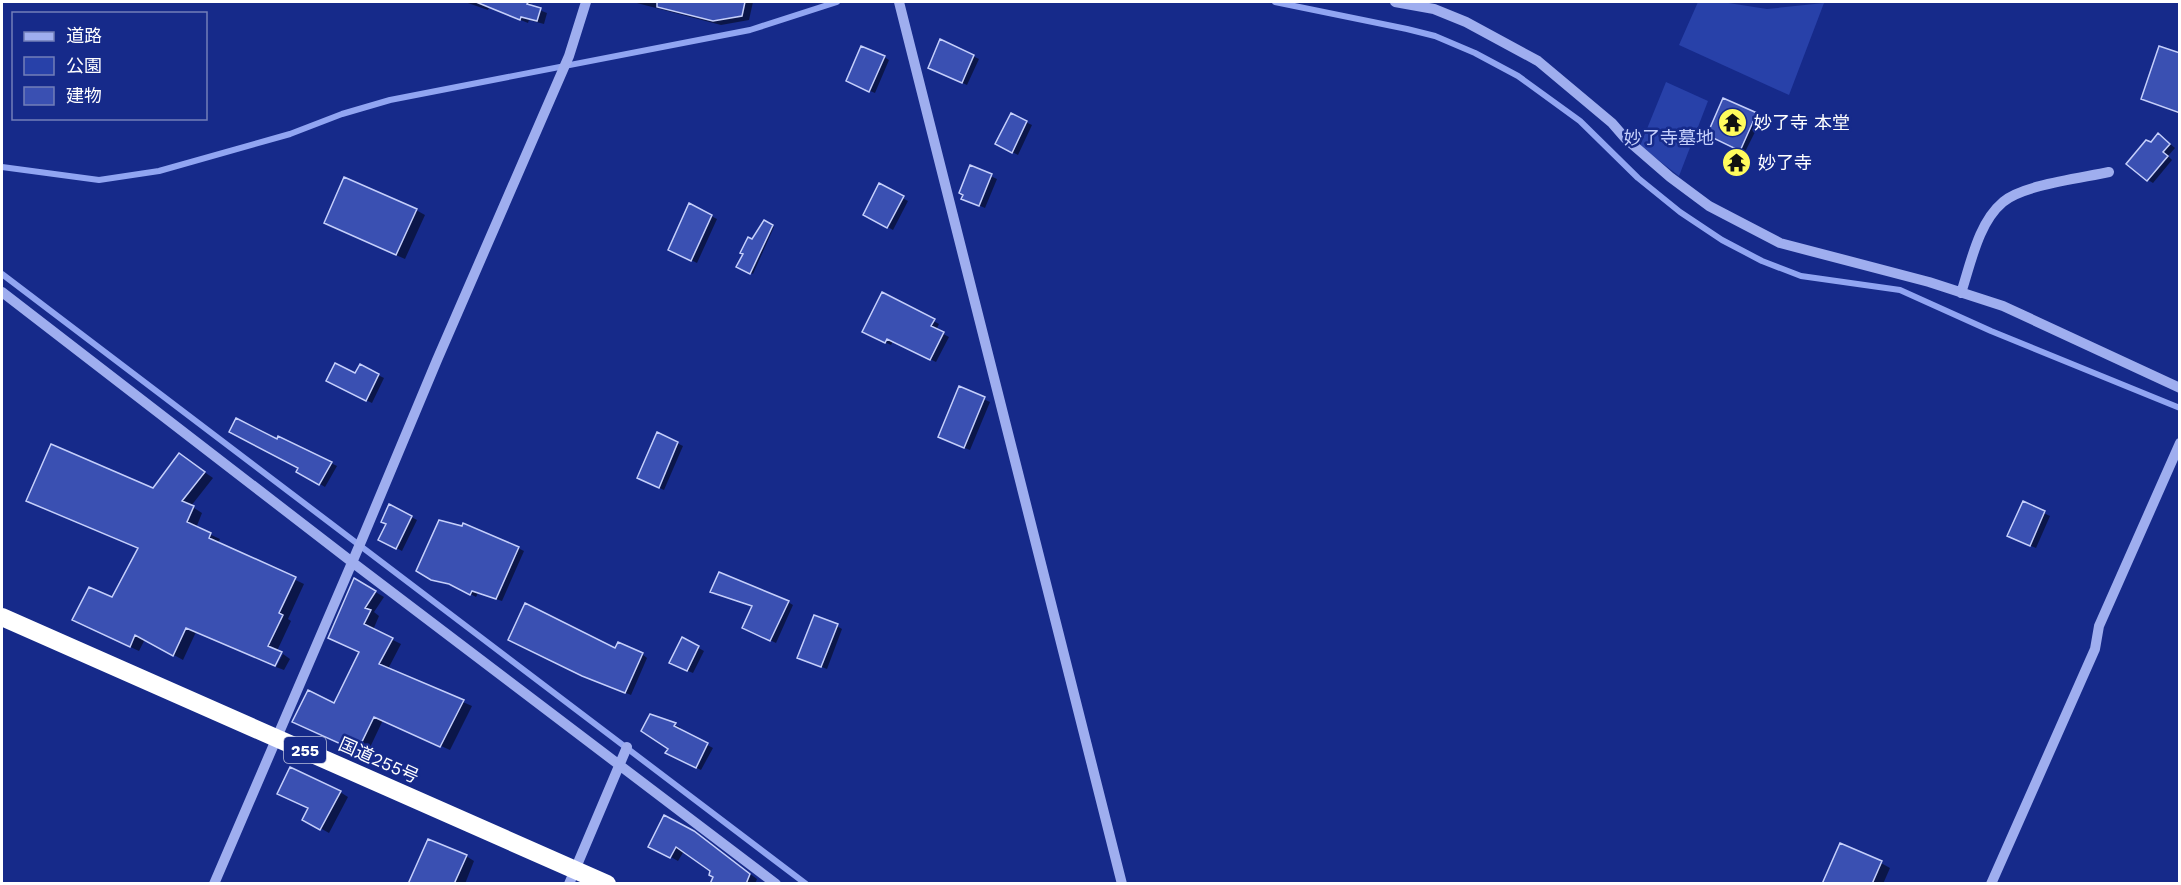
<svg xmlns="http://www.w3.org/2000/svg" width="2181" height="885" font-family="'Work Sans','Noto Sans JP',sans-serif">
<rect width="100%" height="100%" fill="#162a8a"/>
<path fill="#2841a9" d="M 1698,2 L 1722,2 L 1767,9 L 1824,3 L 1789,95 L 1679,45 Z
M 1666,82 L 1708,101 L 1679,176 L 1640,146 Z"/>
<path fill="#0007" d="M 465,2 L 531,2 L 529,6 L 547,13 L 544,24 L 529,20 L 528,23 L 489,7 L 488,10 Z
M 633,2 L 753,2 L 749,20 L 721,25 Z
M 941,41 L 979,59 L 967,85 L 935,70 Z
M 2180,54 L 2180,114 L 2142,99 Z
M 884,57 L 889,60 L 875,93 L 853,84 Z
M 1724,100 L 1762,118 L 1745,152 L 1714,137 Z
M 1011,115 L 1032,125 L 1018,155 L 997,144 Z
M 2163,138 L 2175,148 L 2168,156 L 2172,160 L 2153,183 L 2148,180 L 2152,143 Z
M 971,167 L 997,179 L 985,208 L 969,201 Z
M 880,186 L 908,201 L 893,230 L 865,214 Z
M 689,205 L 717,219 L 697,263 L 675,252 Z
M 416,210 L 425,215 L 405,259 L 334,228 Z
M 764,222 L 774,227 L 753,274 L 738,266 Z
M 883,294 L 939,324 L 936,330 L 949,337 L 936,362 L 893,341 L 891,345 L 869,335 Z
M 360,366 L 384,378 L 372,403 L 333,384 L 356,375 Z
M 960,388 L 990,402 L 970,450 L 945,440 Z
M 658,434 L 683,446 L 664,490 L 644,481 Z
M 279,438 L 337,466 L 325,487 L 298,471 L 300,468 L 277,441 Z
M 180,455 L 213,478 L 191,506 L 202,513 L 196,528 L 220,539 L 218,543 L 304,584 L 288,619 L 291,621 L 277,651 L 280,653 L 274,665 L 196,632 L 183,660 L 145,639 L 139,651 L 83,625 L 112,599 L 140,548 L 154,490 Z
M 2023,503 L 2050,516 L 2036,548 L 2015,539 Z
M 390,506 L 417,520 L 402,551 L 380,539 L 388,524 Z
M 518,548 L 524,551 L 502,601 L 478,593 L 476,597 L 456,586 L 439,582 L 418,570 Z
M 355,580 L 384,597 L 374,612 L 379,616 L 373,630 L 401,644 L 388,669 L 472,706 L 450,750 L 383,720 L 365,758 L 350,751 L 334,705 L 360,652 Z
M 788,602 L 793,605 L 776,643 L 749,630 Z
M 837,626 L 842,629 L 827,669 L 804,660 Z
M 682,639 L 704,651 L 693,673 L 676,666 Z
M 283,654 L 290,659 L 284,670 L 276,667 Z
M 642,654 L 647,658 L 631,695 L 589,678 Z
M 651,716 L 675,725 L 680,727 L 679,730 L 713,748 L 701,770 L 673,756 Z
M 340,792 L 348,797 L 329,833 L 304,819 L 309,808 Z
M 702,838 L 757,879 L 755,884 L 712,884 L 715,876 L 712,870 L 684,851 L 678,861 L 658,850 Z
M 466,856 L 474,861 L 465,884 L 410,884 Z
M 1881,863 L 1890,868 L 1883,884 L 1824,884 Z"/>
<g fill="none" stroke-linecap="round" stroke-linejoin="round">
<path stroke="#91a5f2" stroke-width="6" d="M 1275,2 L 1407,29 L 1435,36 L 1475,53 L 1518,76 L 1580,121 L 1638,178 L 1680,212 L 1722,240 L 1762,261 L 1801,276 L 1900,290 L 1991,331 L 2180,408
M 2,167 L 99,180 L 159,171 L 290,134 L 342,114 L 390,100 L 750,30 L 837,2
M 2,274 L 806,884"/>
</g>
<path fill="#3a50b2" stroke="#c5cffb" stroke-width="1.5" d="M 476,2 L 528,2 L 527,4 L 541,8 L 537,21 L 521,17 L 520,20 Z
M 657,2 L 745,2 L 742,16 L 713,21 L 657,7 Z
M 940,39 L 974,55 L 962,83 L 928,68 Z
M 861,46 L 885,56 L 869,92 L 846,81 Z
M 2159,46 L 2180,53 L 2180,113 L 2141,99 Z
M 1723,98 L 1757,113 L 1740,151 L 1707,135 Z
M 1011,113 L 1027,121 L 1012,153 L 995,144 Z
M 2158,133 L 2170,144 L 2163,152 L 2168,156 L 2147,181 L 2126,164 L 2146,140 L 2151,142 Z
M 970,165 L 992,174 L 979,206 L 961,199 L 963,195 L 959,193 Z
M 344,177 L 417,209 L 396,255 L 324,223 Z
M 879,183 L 904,196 L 887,228 L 863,215 Z
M 689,203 L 712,215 L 691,261 L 668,250 Z
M 764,220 L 773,225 L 750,274 L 736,267 L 743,254 L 740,253 L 748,237 L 752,239 Z
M 882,292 L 935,319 L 931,326 L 944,332 L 930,360 L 887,339 L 885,343 L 862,332 Z
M 335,363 L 355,373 L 360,364 L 379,374 L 366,401 L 326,381 Z
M 959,386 L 985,397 L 964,448 L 938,437 Z
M 236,418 L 277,439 L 278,436 L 332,462 L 319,485 L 296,472 L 298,468 L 229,432 Z
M 657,432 L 678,442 L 659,488 L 637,478 Z
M 51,444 L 153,488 L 179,453 L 205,472 L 182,501 L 194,506 L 187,522 L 211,533 L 209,538 L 296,577 L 279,613 L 283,615 L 268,646 L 282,652 L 275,666 L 186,628 L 173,656 L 135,635 L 130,647 L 72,620 L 89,587 L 112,597 L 138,548 L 26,501 Z
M 2023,501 L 2045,511 L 2030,546 L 2007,536 Z
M 389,504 L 412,516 L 396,549 L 378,540 L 386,524 L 381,522 Z
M 439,520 L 462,526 L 463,523 L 519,547 L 496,599 L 472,591 L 470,595 L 449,584 L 431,580 L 416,571 Z
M 719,572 L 789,601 L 770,641 L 742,628 L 752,606 L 710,592 Z
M 354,578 L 376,591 L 365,608 L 371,610 L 364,624 L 393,638 L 379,664 L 464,700 L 440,747 L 374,717 L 356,754 L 339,747 L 341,744 L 292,722 L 308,690 L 334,703 L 359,652 L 328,638 Z
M 525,603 L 615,648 L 618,642 L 643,653 L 625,693 L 582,676 L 508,640 Z
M 814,615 L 838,624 L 821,667 L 797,658 Z
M 682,637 L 699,646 L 687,671 L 669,663 Z
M 650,714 L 676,723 L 674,726 L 708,743 L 696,768 L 665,753 L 668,749 L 641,731 Z
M 290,767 L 341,791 L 320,830 L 302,820 L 308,808 L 277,794 Z
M 664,815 L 694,831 L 750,874 L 746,884 L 710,884 L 713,877 L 709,875 L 710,871 L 676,847 L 670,858 L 648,847 Z
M 428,839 L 467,855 L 454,884 L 408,884 Z
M 1840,843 L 1882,861 L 1872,884 L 1822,884 Z"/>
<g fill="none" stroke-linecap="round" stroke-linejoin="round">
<path stroke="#9faeef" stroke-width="10" d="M 899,2 L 1122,884
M 1395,2 L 1434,9 L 1466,22 L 1538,61 L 1612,123 L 1625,138 L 1670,177 L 1709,206 L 1780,243 L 1929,282 L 2003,306 L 2180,388
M 2,292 L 352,562 L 776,884
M 1961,293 C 1971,263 1978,223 2003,202 C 2022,185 2082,178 2109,172
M 214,884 L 363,537 L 437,360 L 569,56 L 586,2
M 569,884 L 627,747
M 1991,884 L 2095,649 L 2099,626 L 2180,443"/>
<path stroke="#fff" stroke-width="18" d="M 2,617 L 607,884"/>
</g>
<defs>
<symbol id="temple-disc" viewBox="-11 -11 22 22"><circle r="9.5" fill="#fffb5d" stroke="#162a8a"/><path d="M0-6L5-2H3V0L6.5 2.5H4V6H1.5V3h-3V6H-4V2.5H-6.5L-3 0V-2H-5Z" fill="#111"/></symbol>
</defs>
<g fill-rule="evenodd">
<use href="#temple-disc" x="1716" y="106" width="33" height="33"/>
<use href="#temple-disc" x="1720" y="146" width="33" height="33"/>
</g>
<g text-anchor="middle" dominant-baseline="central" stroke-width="5" stroke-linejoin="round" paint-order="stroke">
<rect fill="#162a8a" stroke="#b9bfdc" stroke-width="1.5" x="284" y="737" width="42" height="26" rx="4.5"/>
<g font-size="16" font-weight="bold" fill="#fff">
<text x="305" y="750">255</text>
</g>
<g font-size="18" fill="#fff" stroke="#162a8a" text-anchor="start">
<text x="1754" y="122">妙了寺 本堂</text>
<text x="1758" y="162">妙了寺</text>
</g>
<g font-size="18" fill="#c5cffb" stroke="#162a8a">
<text x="1669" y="137">妙了寺墓地</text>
</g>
<g font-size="18" fill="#fff" stroke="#162a8a">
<text transform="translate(379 760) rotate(24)">国道255号</text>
</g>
</g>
<rect width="2181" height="885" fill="none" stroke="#ffffff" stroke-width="6"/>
<rect x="12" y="12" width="195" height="108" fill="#162a8a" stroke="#737fb9" stroke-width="1.5"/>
<rect x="24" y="32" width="30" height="9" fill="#9faeef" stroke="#737fb9" stroke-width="1.5"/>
<text x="66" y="42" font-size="18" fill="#ffffff">道路</text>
<rect x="24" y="57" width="30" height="18" fill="#2841a9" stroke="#737fb9" stroke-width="1.5"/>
<text x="66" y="72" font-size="18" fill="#ffffff">公園</text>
<rect x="24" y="87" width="30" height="18" fill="#3a50b2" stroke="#737fb9" stroke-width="1.5"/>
<text x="66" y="102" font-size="18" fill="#ffffff">建物</text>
</svg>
